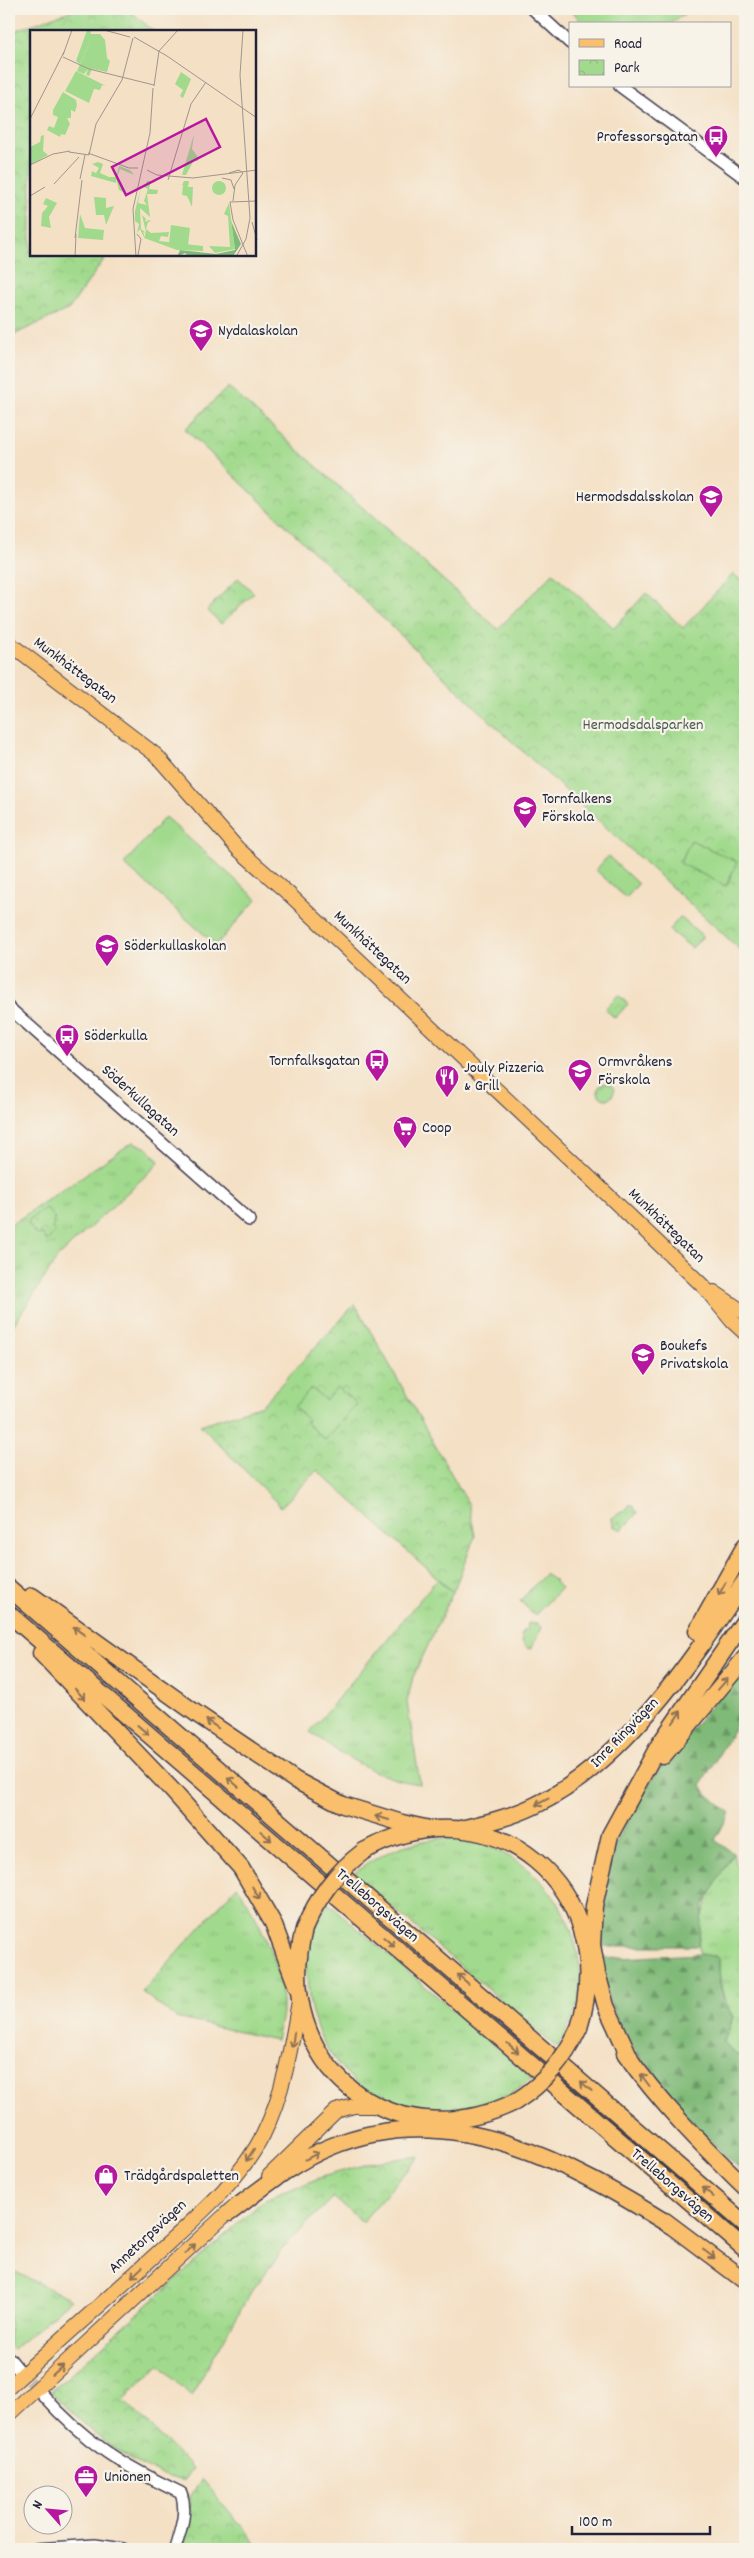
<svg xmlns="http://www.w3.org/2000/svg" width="754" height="2558" font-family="Dekko,sans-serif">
<defs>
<pattern id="grass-tufts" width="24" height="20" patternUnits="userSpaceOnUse" patternTransform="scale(1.25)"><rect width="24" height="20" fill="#a1da8d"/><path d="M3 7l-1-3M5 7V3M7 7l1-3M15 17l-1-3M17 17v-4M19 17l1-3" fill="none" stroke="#8abb7b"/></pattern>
<pattern id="forest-firs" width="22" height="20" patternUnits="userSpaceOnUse" patternTransform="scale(1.25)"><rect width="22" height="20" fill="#80ba78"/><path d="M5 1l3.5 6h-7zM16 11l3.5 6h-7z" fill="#689764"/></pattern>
<pattern id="park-crowns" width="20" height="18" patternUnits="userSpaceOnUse" patternTransform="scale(1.25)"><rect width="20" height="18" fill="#a1da8d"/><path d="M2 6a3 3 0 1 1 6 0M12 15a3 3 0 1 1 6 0" fill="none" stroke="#8abb7b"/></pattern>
</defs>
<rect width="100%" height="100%" fill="#f7f3e8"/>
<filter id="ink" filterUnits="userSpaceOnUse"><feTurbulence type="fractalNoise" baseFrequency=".02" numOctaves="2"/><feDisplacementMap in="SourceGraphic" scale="10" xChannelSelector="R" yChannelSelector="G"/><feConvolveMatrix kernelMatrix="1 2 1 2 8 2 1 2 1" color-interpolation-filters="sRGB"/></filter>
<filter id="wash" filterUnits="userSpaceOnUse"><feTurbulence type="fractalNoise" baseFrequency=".0096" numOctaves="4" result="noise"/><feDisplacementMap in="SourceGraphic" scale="20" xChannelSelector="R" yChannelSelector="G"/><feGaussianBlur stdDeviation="1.12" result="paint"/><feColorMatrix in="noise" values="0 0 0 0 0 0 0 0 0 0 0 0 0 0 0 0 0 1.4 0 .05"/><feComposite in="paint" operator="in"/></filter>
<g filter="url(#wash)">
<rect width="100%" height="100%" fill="#f4e0c5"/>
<path fill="url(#grass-tufts)" stroke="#627e64" d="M 133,1142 L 147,1148 L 159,1161 L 155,1167 L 58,1257 L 12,1327 L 9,1325 L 9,1226 Z
M 437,1579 L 453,1592 L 413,1677 L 407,1702 L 420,1784 C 377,1779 345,1756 310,1732 Z
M 446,1838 C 457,1840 470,1840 480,1843 C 528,1860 565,1897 576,1947 C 580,1964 583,1987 578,2004 C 573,2019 565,2034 557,2048 L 353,1874 C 385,1850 407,1842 446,1838 Z
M 733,1853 L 735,1862 L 745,1874 L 745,2059 L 733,2052 L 724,2042 L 733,2017 C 721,1997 719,1980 719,1957 L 700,1954 C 692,1917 716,1884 733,1853 Z
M 237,1886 C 259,1918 283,1970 282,2009 C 282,2019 278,2030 276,2040 L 176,2018 L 142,1992 Z
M 328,1903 L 532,2078 C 519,2088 506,2099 490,2105 C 410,2136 320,2082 309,1997 C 307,1981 304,1960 308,1944 C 311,1930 322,1915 328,1903 Z
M 9,2269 L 71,2299 L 13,2350 L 9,2346 Z"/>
<path fill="url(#forest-firs)" stroke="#516e5a" d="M 745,1667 L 745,1710 L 701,1785 L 705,1792 L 730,1813 L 715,1840 L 733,1853 L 703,1906 L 698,1946 L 598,1946 C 600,1925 600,1902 604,1881 C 618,1805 696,1724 745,1667 Z
M 700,1954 L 719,1957 C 719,1980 720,1997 733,2017 L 724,2042 L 733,2052 L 745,2059 L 745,2175 C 693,2124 637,2070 609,2001 C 604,1988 602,1973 599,1959 Z"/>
<path fill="url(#park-crowns)" stroke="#627e64" d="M 76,9 L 128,9 L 153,31 L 31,31 L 31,255 L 107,255 L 69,309 L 9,337 L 9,44 L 17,30 Z
M 228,387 L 498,629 L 553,573 L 614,628 L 646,593 L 683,628 L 733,574 L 745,583 L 745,954 L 506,736 L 185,429 Z
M 238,578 L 254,593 L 221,624 L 207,610 Z
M 618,995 L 628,1004 L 615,1018 L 605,1009 Z
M598 1091a8 8 0 1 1 16 0a8 8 0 1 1-16 0Z
M 45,1208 C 53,1213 57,1220 52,1229 L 56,1231 L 47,1241 L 42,1234 L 37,1235 L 28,1224 L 29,1220 Z
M 355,1304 L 469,1505 L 475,1536 L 453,1592 L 317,1470 L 281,1507 L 200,1425 L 262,1405 Z
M 629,1505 L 633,1505 L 637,1513 L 622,1530 L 613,1526 L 612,1518 L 628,1508 Z
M 528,1623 L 538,1624 L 541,1627 L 532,1648 L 528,1649 L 522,1642 L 523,1639 L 521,1636 L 523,1630 L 527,1630 Z
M 420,2156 L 362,2222 L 333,2197 L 288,2243 L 251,2292 L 191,2396 L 159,2364 L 124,2400 L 192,2468 L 183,2481 C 130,2468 88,2430 51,2392 L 265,2199 L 322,2177 L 375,2162 Z
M 202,2479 L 261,2549 L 185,2549 L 184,2537 L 191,2511 L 190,2497 Z"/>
<path fill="#a1da8d" stroke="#627e64" d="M 571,9 L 691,9 L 670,24 L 583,24 Z
M 165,817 L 257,899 L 216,945 L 124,864 Z
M 691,840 L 737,862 L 726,886 L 680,863 Z
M 608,856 L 638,884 L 626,898 L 596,870 Z
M 680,917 L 703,936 L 692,948 L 669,930 Z
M 337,1387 L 357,1404 L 325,1440 L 306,1423 L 308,1420 L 294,1407 L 311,1388 L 326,1400 Z
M 546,1573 L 561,1588 L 535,1615 L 520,1601 Z"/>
</g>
<g filter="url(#ink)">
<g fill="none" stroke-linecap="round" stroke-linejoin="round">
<path stroke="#cabaa9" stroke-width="11" stroke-dasharray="11 5.5" stroke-linecap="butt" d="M 18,2369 L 43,2395"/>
<defs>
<path id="minor" d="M 533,9 L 570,43
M 620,86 L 745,178
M 9,1008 L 249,1220
M 9,2358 L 18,2369
M 43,2395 C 85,2443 124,2466 181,2493 C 188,2512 180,2531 175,2549
M 36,2549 L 95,2545 L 123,2549"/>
<path id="major" d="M 9,643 L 156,755 L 238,849 L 290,895 L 589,1177 L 704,1287 L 732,1321 L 745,1333
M 714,1292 L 745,1313
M 269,2176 L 336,2111 L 354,2106 L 378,2106
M 9,2387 C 60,2340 112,2295 163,2248 C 200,2214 240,2180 263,2135 C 284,2092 291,2048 299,2001
M 9,2415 L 236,2205"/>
<path id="highway" d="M 9,1588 L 745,2224
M 32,1596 L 197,1714 L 295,1780 L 343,1805 L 402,1823 L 430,1829
M 9,1614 L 745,2249
M 697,1631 L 745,1546
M 41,1653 L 171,1789 L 241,1868 L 273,1923 L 297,1987
M 663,1756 L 745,1658
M 461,1829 C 486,1823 511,1817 534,1806 C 622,1765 692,1660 745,1581
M 364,1851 C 492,1780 622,1889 579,2028
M 304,1929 C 270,2062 390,2162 515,2102
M 625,2053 C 660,2103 702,2145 745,2187
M 632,2062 L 606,2006 L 597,1973 L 592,1945 L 594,1906 L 610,1835 L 659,1745 L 745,1620
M 229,2213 C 261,2189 293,2162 330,2147 C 452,2096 571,2164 673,2227
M 665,2221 L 745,2281"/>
</defs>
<use href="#minor" stroke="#423e50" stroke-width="14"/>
<use href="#major" stroke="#423e50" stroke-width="16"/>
<use href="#highway" stroke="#423e50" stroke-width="19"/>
<use href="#minor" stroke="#fff" stroke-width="11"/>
<use href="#major" stroke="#f9bf6d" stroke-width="14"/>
<use href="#highway" stroke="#f9bf6d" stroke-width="16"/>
<defs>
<path id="highway-bridge" d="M 304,1929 C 318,1896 336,1872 364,1851
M 515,2102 C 545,2083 564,2060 579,2028"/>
</defs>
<use href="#highway-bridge" stroke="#423e50" stroke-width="19" stroke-linecap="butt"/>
<use href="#highway-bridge" stroke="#f9bf6d" stroke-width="16"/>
</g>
<defs><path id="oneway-shaft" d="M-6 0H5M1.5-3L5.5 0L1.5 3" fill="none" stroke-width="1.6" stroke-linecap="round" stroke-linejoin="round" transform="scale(1.25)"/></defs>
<g stroke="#8e7054">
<use href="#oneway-shaft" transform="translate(722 1589) rotate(119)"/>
<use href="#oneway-shaft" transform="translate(79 1631) rotate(-144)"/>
<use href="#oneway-shaft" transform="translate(723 1684) rotate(-49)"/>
<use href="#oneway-shaft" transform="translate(80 1694) rotate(46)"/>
<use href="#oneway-shaft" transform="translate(677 1717) rotate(-56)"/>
<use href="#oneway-shaft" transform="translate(212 1724) rotate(-145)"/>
<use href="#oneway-shaft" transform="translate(143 1730) rotate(41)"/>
<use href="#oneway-shaft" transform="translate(233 1782) rotate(-139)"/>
<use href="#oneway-shaft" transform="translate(542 1802) rotate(152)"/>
<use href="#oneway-shaft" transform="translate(382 1818) rotate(-164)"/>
<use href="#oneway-shaft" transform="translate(266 1836) rotate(41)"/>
<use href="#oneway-shaft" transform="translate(256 1893) rotate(59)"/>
<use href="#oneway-shaft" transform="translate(389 1942) rotate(41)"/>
<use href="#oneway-shaft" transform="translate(463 1979) rotate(-139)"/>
<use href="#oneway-shaft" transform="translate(293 2040) rotate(98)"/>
<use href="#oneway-shaft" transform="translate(513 2048) rotate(41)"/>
<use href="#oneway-shaft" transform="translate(645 2080) rotate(-127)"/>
<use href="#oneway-shaft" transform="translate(586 2086) rotate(-139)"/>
<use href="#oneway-shaft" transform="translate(250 2155) rotate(123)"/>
<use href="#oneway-shaft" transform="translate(312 2156) rotate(-28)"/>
<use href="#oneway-shaft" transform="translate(708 2192) rotate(-139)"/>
<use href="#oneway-shaft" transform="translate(190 2249) rotate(-43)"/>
<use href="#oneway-shaft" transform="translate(709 2254) rotate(37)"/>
<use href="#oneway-shaft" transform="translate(137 2272) rotate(137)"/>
<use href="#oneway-shaft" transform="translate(58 2370) rotate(-42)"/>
</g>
</g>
<defs>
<symbol id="bus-pin" viewBox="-11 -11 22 30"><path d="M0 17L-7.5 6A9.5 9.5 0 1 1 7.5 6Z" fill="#b5179e" stroke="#f7f3e8"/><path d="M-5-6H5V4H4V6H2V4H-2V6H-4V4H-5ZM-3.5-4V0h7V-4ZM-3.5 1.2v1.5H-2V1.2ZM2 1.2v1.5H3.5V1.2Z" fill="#fff"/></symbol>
<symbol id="school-pin" viewBox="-11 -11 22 30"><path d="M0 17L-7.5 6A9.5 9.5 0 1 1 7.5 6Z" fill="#b5179e" stroke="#f7f3e8"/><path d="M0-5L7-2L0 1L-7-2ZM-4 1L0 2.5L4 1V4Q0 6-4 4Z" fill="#fff"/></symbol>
<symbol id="restaurant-pin" viewBox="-11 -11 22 30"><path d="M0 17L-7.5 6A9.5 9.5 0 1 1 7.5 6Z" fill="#b5179e" stroke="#f7f3e8"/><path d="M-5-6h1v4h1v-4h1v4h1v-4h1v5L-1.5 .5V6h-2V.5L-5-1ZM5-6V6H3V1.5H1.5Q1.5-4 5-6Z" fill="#fff"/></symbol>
<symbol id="supermarket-pin" viewBox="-11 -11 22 30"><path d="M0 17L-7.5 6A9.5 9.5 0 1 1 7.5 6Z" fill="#b5179e" stroke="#f7f3e8"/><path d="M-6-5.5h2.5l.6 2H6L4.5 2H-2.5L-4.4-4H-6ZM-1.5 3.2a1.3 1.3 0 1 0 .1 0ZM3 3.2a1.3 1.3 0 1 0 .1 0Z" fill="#fff"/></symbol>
<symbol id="shop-pin" viewBox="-11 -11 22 30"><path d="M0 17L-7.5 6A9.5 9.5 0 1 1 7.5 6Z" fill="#b5179e" stroke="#f7f3e8"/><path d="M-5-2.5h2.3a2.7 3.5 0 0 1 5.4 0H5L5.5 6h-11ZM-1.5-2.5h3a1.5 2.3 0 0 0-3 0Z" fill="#fff"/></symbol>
<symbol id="office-pin" viewBox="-11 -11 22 30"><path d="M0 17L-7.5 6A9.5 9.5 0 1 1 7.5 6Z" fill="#b5179e" stroke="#f7f3e8"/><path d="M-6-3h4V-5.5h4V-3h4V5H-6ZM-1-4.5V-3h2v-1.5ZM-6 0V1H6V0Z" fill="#fff"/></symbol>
</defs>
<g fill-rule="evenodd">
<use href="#bus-pin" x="702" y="123" width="28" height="38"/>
<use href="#school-pin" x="187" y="317" width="28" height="38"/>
<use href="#school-pin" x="697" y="483" width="28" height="38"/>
<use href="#school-pin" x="511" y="794" width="28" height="38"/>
<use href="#school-pin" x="93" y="932" width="28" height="38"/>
<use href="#bus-pin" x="53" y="1022" width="28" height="38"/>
<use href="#bus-pin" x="363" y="1047" width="28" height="38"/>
<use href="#school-pin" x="566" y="1057" width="28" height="38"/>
<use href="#restaurant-pin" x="433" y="1063" width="28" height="38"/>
<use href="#supermarket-pin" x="391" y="1114" width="28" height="38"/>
<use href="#school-pin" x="629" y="1341" width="28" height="38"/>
<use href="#shop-pin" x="92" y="2162" width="28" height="38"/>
<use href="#office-pin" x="72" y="2463" width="28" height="38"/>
</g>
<g text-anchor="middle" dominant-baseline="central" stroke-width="4.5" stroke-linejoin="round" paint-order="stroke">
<g font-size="16" fill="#22223b" stroke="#f7f3e8" text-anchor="start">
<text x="698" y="137" text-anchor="end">Professorsgatan</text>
<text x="218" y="331">Nydalaskolan</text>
<text x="694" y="497" text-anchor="end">Hermodsdalsskolan</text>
<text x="542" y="799">Tornfalkens<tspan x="542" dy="18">Förskola</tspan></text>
<text x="124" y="946">Söderkullaskolan</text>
<text x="84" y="1036">Söderkulla</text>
<text x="360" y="1061" text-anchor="end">Tornfalksgatan</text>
<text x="598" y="1062">Ormvråkens<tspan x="598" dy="18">Förskola</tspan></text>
<text x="464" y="1068">Jouly Pizzeria<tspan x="464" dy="18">&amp; Grill</tspan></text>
<text x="422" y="1128">Coop</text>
<text x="660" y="1346">Boukefs<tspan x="660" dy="18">Privatskola</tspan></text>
<text x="124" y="2176">Trädgårdspaletten</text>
<text x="104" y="2477">Unionen</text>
</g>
<g font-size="16" fill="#22223b" stroke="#f7f3e8">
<text transform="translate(75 671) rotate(37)">Munkhättegatan</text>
<text transform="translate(372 948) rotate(43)">Munkhättegatan</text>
<text transform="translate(140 1101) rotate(42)">Söderkullagatan</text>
<text transform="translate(666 1226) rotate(44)">Munkhättegatan</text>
<text transform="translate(625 1733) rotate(-46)">Inre Ringvägen</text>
<text transform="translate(377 1906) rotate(41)">Trelleborgsvägen</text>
<text transform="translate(672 2186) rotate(41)">Trelleborgsvägen</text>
<text transform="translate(148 2237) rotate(-43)">Annetorpsvägen</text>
</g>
<g font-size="16" fill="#485954" stroke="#f7f3e8">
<text x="643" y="725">Hermodsdalsparken</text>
</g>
</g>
<g transform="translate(30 30)">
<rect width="226" height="226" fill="#f4e0c5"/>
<path d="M 14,105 L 13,121 L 18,125 L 0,135 L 0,117 L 10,112 L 11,106 ZM 117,151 L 121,151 L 119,159 L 128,160 L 127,164 L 117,164 L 120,187 L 110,178 L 111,199 L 116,203 L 113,202 L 114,204 L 114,207 L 110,199 L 107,203 L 109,194 L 105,191 L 105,181 L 111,157 L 108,173 L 117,175 L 114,171 L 118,159 L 114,157 ZM 154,151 L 159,151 L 158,157 L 163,157 L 162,177 L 157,166 L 152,165 L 153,155 L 140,154 L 152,155 Z" fill="#a1da8d"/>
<path d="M 201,191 L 211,214 L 203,226 L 158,226 L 155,223 L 147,227 L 150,220 L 186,224 L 205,220 Z" fill="#80ba78"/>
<path d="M182 158a7 7 0 1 1 14 0a7 7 0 1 1-14 0Z" fill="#a1da8d"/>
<path d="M 57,0 L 61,0 L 59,14 L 50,34 L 46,31 ZM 33,62 L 46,70 L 47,75 L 45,82 L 41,80 L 41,88 L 37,88 L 40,94 L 35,105 L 31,104 L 30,107 L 17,100 L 19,96 L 24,98 L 28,87 L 23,85 L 23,80 ZM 164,104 L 162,119 L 168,127 L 168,131 L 164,130 L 156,145 L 152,145 ZM 68,132 L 73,134 L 70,143 L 79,147 L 86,147 L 89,136 L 100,140 L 104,145 L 90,139 L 87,147 L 95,163 L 89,160 L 86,148 L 86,153 L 61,146 L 62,141 L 66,143 L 69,138 L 62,134 ZM 64,167 L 76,168 L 76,178 L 84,176 L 76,195 L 74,185 L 66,185 ZM 16,168 L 27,173 L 19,187 L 21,198 L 11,196 L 12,183 L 18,176 L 13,174 ZM 199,173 L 205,219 L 185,223 L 179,216 L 200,217 L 198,186 L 194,184 ZM 50,184 L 55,198 L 74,200 L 73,210 L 48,208 ZM 112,185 L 116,189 L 115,192 L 119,190 L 121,191 L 118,192 L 116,199 L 121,203 L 139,202 L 138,207 L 131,206 L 129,211 L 173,216 L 173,221 L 147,220 L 114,208 L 116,202 Z" fill="#a1da8d"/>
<path d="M 46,41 L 76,56 L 72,55 L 70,60 L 64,59 L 59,73 L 35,61 Z" fill="#a1da8d"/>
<path d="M 59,4 L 70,4 L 75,10 L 77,28 L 80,31 L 77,42 L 62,39 L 59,46 L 56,45 L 58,39 L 54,44 L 47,41 L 59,14 ZM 151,42 L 161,49 L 153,68 L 150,66 L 153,60 L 145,54 ZM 141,195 L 160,198 L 158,215 L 139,213 Z" fill="#a1da8d"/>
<path fill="none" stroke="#a0948e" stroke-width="1" d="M 74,0 L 100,7M 104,7 L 137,26 L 227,88M 33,25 L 42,0M 33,27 L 59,39 L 124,55M 124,56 L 129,21 L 148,0M 0,89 L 34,22M 39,122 L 59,125 L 66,94 L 92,50 L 103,8M 58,123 L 99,138 L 108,138M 0,135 L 23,124 L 40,121M 117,140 L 127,145 L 163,148 L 227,140M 199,143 L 209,140 L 213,143 L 205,155 L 203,171M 192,148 L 201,150 L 204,159M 50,149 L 55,125M 138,150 L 161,74 L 176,52M 24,154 L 49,127M 0,166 L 15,157M 222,192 L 227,210M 107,204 L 111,209 L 108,225M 45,208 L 52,150M 45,227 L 46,204M 106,227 L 103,179 L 120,103 L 123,58M 206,227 L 216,209 L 220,188 L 210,45 L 213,0M 218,227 L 203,190 L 200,172 L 227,171"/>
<path fill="#b5179e" fill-opacity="0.15" stroke="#b5179e" stroke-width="2.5" d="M 176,89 L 190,117 L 96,165 L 82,137 Z"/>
<rect width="226" height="226" fill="none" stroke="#22223b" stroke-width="2.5"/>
</g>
<rect width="754" height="2558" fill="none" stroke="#f7f3e8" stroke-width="30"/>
<rect x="569" y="22" width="162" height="65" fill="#f7f3e8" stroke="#a29fa3"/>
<rect x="579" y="39" width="25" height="8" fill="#f9bf6d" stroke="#a29fa3"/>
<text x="614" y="48" font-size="15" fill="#22223b">Road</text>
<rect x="579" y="60" width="25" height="15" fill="url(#park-crowns)" stroke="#a29fa3"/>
<text x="614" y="72" font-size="15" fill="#22223b">Park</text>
<g transform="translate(48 2510) rotate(297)"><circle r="24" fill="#f7f3e8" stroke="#a29fa3"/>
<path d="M0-4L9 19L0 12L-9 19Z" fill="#b5179e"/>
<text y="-8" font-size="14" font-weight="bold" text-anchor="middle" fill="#22223b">N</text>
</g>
<path d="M572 2526v8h138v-8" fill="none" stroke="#22223b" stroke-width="2.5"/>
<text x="579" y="2526" font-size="15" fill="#22223b" stroke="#f7f3e8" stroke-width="4" paint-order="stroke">100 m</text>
</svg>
